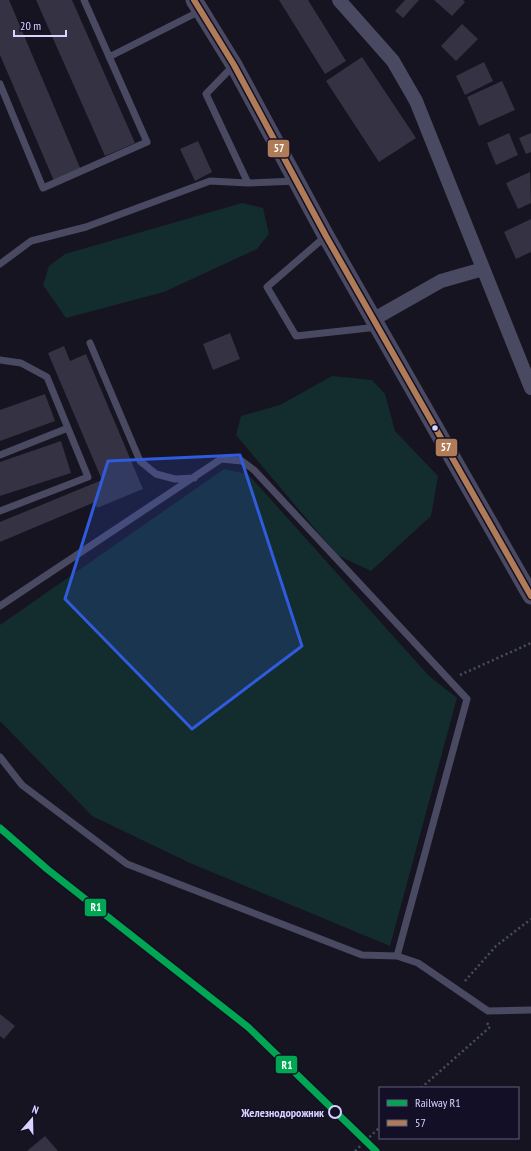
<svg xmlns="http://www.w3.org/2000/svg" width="531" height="1151" font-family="'PT Sans Narrow',sans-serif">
<rect width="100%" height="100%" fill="#161421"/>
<path fill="#132c2d" d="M 242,203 L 263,208 L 269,234 L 257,249 L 164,292 L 66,318 L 43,285 L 49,266 L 65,254 Z
M 332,376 L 372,380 L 385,394 L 395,431 L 438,476 L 431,516 L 371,571 L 337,555 L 236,435 L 241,416 L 280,405 Z
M 224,469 L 248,474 L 429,676 L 457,698 L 390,946 L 190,863 L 92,816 L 0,721 L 0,625 Z"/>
<path fill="#343243" d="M 0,0 L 9,0 L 81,170 L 54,181 L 0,55 Z
M 36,0 L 72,0 L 135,143 L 105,156 Z
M 279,0 L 308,0 L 346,61 L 325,74 Z
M 405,0 L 419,0 L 403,18 L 395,11 Z
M 434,0 L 463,0 L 465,2 L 452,16 Z
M 462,24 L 478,39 L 456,61 L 441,46 Z
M 362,57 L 416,138 L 379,162 L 326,81 Z
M 484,62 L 493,81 L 465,95 L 456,76 Z
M 502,81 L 515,110 L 479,126 L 467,97 Z
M 509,133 L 518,155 L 496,165 L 487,143 Z
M 531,133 L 531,152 L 526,154 L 519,138 Z
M 198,141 L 212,172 L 195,181 L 180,149 Z
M 530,172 L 531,203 L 518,209 L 506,183 Z
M 531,219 L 531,252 L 516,259 L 504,232 Z
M 230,333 L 240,359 L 213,370 L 203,344 Z
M 64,346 L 70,361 L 86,354 L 143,489 L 97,508 L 95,502 L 0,542 L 0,522 L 102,480 L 48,353 Z
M 45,394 L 55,421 L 0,441 L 0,410 Z
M 61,441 L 71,473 L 0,496 L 0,462 Z
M 0,1014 L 15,1026 L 4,1039 L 0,1036 Z
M 45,1136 L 58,1151 L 27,1151 Z"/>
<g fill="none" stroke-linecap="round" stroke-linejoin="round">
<path stroke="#44505f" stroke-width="2.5" stroke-dasharray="2 3" stroke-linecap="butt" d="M 460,675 L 531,643
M 465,981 L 496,946 L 531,919
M 421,1088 L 490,1027 L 487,1023
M 355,1151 L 380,1127"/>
<path stroke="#4a4962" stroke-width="7" d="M 109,57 L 200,11
M 234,65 L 206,94 L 248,183 L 297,181
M 0,84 L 43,188 L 147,142 L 84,0
M 326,236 L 267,287 L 296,336 L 378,327
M 0,264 L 31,241 L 86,227 L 210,181 L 248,183
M 90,343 L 140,461 L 156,474 L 175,479 L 194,478
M 0,360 L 21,363 L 47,377 L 88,477 L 0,511
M 0,455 L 68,428
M 0,606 L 221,459 L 242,461 L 254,470 L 467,699 L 397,956
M 0,757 L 22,785 L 127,864 L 362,955 L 397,956 L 418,963 L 488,1011 L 531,1010"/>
<path stroke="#4a4962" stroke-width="14" d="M 339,0 L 393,61 L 416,101 L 531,388
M 374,319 L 441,281 L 483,269"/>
<path stroke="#4a4962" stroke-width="17" d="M 194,0 L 234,65 L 326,236 L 531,596"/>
<defs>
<path id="bus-1" d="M 194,0 L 234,65 L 326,236 L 531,596"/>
</defs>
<use href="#bus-1" stroke="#130f26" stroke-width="9"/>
<use href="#bus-1" stroke="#b07c57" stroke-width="6"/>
<defs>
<path id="rail-1" d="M 0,828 L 47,869 L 248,1027 L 376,1151"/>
</defs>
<use href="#rail-1" stroke="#130f26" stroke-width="10"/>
<use href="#rail-1" stroke="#00a651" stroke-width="7"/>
</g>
<path fill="#305bdc" fill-opacity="0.2" stroke="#305bdc" stroke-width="3" stroke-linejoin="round" d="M 240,455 L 302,646 L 192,729 L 65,599 L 108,461 Z"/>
<circle fill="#d9d4ff" stroke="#130f26" stroke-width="1.5" cx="435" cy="428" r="3.5"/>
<circle fill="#130f26" stroke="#d9d4ff" stroke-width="2" cx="335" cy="1112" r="6"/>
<g text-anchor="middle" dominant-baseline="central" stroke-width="3" stroke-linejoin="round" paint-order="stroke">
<g font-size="12" font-weight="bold" fill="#d9d4ff" stroke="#130f26" text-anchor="end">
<text x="324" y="1112">Железнодорожник</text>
</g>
</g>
<g stroke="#130f26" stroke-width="1.5">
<rect x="267" y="139" width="23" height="19" rx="4" fill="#b07c57"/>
<rect x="435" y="438" width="23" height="19" rx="4" fill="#b07c57"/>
<rect x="84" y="898" width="23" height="19" rx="4" fill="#00a651"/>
<rect x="275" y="1055" width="23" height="19" rx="4" fill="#00a651"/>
</g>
<g font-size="11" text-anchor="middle" font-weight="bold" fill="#fff">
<text x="279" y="152">57</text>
<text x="446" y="451">57</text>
<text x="96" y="911">R1</text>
<text x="287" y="1069">R1</text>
</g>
<rect x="379" y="1087" width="140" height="52" fill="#130f26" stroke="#625e7d"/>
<rect x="387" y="1100" width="20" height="6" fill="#00a651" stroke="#625e7d"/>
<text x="415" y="1107" font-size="12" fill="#d9d4ff">Railway R1</text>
<rect x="387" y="1120" width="20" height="6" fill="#b07c57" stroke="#625e7d"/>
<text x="415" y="1127" font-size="12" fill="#d9d4ff">57</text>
<g transform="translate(32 1119) rotate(20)" stroke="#130f26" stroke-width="3" paint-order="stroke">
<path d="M0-3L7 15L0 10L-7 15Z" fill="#d9d4ff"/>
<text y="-6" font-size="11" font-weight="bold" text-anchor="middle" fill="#d9d4ff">N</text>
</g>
<path d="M14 30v6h52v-6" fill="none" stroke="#d9d4ff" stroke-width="2"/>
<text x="20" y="30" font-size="12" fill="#d9d4ff" stroke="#130f26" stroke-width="3" paint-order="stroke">20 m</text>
</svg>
